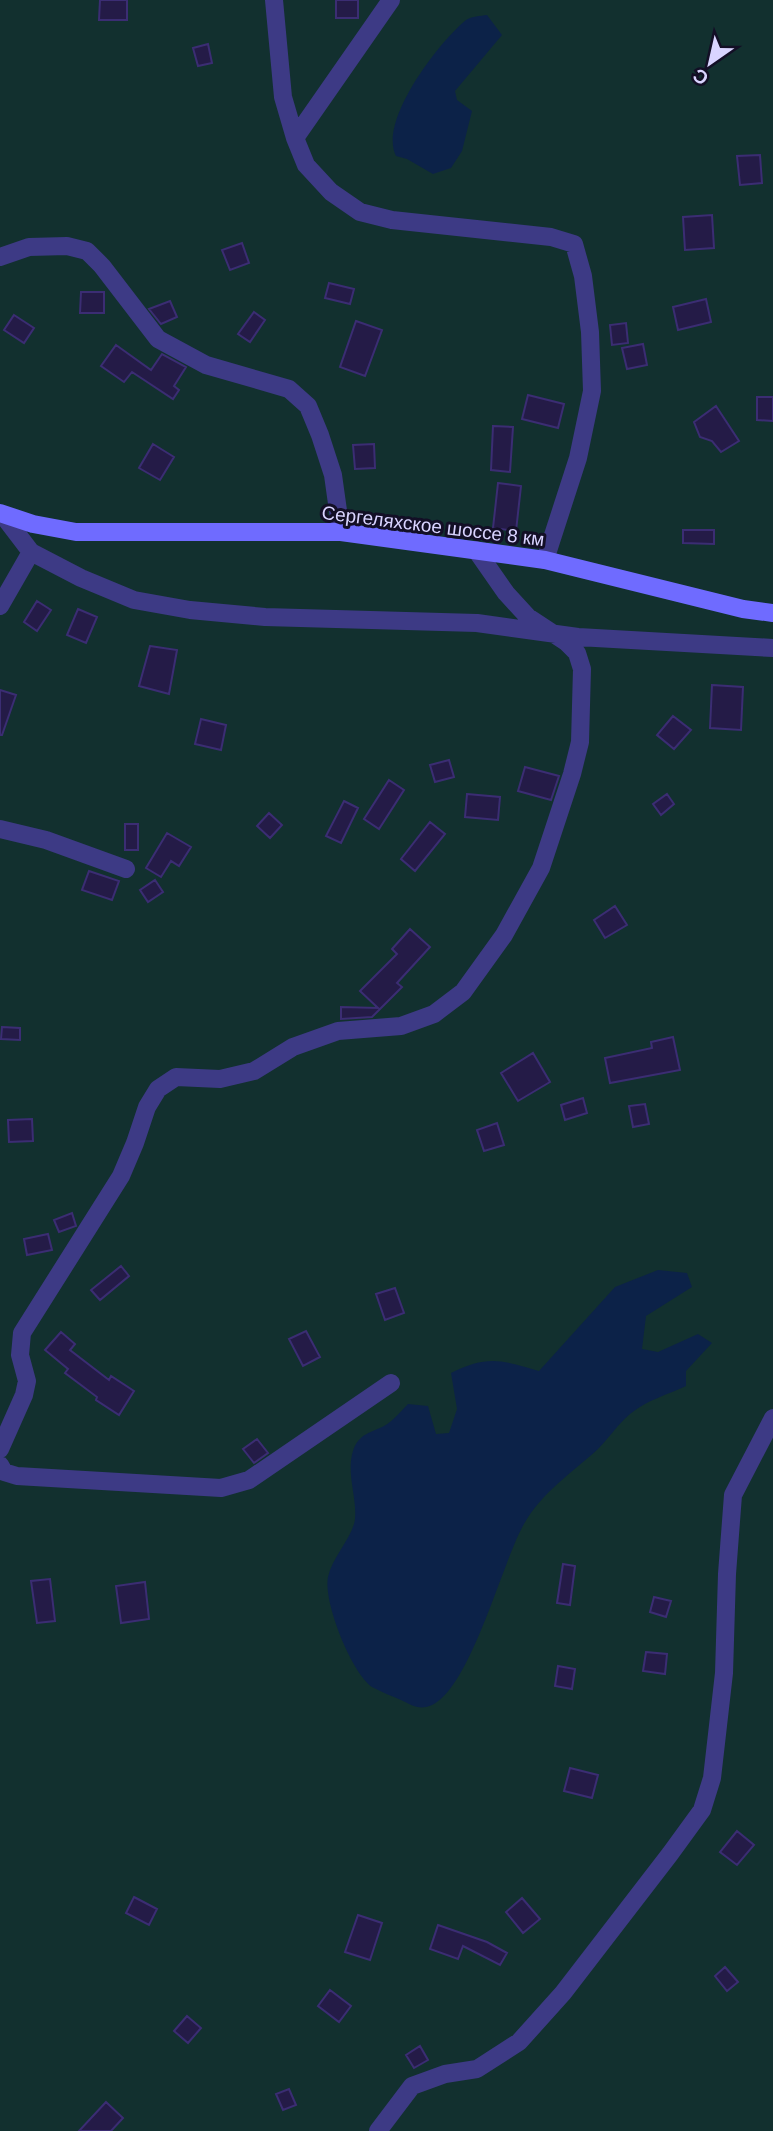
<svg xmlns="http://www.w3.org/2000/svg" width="773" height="2131" font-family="Helvetica,sans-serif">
<rect width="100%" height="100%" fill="#130f26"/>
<path fill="#12302f" d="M 0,0 L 773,0 L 773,2131 L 0,2131 Z"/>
<path fill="#0c2248" d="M 487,15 L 502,35 L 455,91 L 457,100 L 472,111 L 462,151 L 451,168 L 433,174 L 407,159 L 396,156 C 378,121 439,42 466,20 C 472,16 480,16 487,15 Z
M 658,1270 L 687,1273 L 692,1287 L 646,1316 L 642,1349 L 658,1352 L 698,1334 L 712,1343 L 686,1371 L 686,1386 C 667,1395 647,1400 630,1414 C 618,1424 609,1438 598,1449 C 572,1473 542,1492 524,1524 C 502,1561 468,1700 426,1707 C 417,1709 409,1704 401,1700 C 392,1696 381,1692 372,1687 C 351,1672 323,1601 328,1577 C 332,1557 353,1537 355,1519 C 357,1497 346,1473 353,1451 C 359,1433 371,1433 384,1426 C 393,1421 401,1411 408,1404 L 428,1406 L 436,1434 L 449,1433 L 457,1409 L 451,1373 C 487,1355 502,1360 539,1371 L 615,1287 Z"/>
<path fill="#241b47" stroke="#3b2d73" stroke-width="2" d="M 100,0 L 127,0 L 127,20 L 99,20 Z
M 336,0 L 358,0 L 358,18 L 336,18 Z
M 208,44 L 212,63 L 198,66 L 193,48 Z
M 760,155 L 762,183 L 740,185 L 737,156 Z
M 712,215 L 714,248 L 685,250 L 683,217 Z
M 242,243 L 249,263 L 230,270 L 222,250 Z
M 329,283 L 354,289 L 350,304 L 325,298 Z
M 81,292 L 104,292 L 104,313 L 80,313 Z
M 706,299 L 711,322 L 678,330 L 673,307 Z
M 170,301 L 177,317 L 161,324 L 149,309 Z
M 254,312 L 265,320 L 250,342 L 238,334 Z
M 14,315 L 34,328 L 24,343 L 4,330 Z
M 356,321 L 382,330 L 365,376 L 340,367 Z
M 626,323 L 628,343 L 612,345 L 610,325 Z
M 643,344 L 647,365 L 627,369 L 622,348 Z
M 116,345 L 151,370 L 162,354 L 186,367 L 174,386 L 179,390 L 173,399 L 132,372 L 124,382 L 101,366 Z
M 528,395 L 564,404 L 558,428 L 522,419 Z
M 757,397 L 773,397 L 773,421 L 757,420 Z
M 716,406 L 739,441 L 721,452 L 712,441 L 700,437 L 694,422 Z
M 493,426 L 513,427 L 510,472 L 491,470 Z
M 153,444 L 174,457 L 160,480 L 139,468 Z
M 374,444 L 375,468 L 355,469 L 353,445 Z
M 498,483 L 521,486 L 516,531 L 493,528 Z
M 683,530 L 714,530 L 714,544 L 683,543 Z
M 37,601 L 51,610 L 37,631 L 24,622 Z
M 78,609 L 97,617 L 86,643 L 67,635 Z
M 150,646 L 177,650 L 169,694 L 139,686 Z
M 712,685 L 743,687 L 741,730 L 710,728 Z
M 0,690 L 16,695 L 2,735 L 0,735 Z
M 673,716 L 691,730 L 674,749 L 657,735 Z
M 201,719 L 226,725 L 221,750 L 195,744 Z
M 449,760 L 454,777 L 435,782 L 430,765 Z
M 525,767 L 559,776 L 551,800 L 518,791 Z
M 389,780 L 404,790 L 379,829 L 364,819 Z
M 467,794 L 500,797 L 498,820 L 465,817 Z
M 667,794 L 674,804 L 661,815 L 653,804 Z
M 344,801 L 358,808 L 341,843 L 326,836 Z
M 269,813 L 282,825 L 270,838 L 257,826 Z
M 430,822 L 445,834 L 415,871 L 401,859 Z
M 125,824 L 138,824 L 138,850 L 125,850 Z
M 167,833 L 191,847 L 179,866 L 171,861 L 161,877 L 146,868 Z
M 89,871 L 119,881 L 112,900 L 82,890 Z
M 155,880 L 163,892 L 148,902 L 140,890 Z
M 615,906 L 627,925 L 605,938 L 594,920 Z
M 410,929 L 430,947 L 397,983 L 402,987 L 372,1017 L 341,1019 L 341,1007 L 378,1008 L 360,991 L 397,954 L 392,949 Z
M 2,1027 L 20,1028 L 20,1040 L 1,1039 Z
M 673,1037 L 680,1070 L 610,1083 L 605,1058 L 652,1048 L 651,1042 Z
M 533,1053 L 550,1082 L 518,1101 L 501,1073 Z
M 583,1098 L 587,1113 L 565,1120 L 561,1105 Z
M 645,1104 L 649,1124 L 633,1127 L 629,1106 Z
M 32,1119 L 33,1141 L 9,1142 L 8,1120 Z
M 497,1123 L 504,1145 L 484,1151 L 477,1130 Z
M 72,1213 L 76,1226 L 59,1232 L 54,1220 Z
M 48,1234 L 52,1250 L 27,1255 L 24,1239 Z
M 121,1266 L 129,1276 L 100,1300 L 91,1290 Z
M 395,1288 L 404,1313 L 385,1320 L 376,1294 Z
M 306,1331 L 320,1357 L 303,1366 L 289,1339 Z
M 61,1332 L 75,1344 L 70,1350 L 109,1380 L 111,1376 L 134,1391 L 119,1415 L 96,1400 L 97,1397 L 65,1373 L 68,1369 L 45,1350 Z
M 257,1439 L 268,1453 L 254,1463 L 243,1449 Z
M 563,1564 L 575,1566 L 570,1605 L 557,1603 Z
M 50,1579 L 55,1621 L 37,1623 L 31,1581 Z
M 145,1582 L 149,1619 L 121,1623 L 116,1586 Z
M 654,1597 L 671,1601 L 666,1617 L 650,1612 Z
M 646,1652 L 667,1654 L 665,1674 L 643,1671 Z
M 558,1666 L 575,1669 L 572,1689 L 555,1686 Z
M 570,1768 L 598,1775 L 592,1798 L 564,1791 Z
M 737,1831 L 754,1845 L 737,1865 L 720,1852 Z
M 134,1897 L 157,1909 L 149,1925 L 126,1913 Z
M 522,1898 L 540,1919 L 523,1933 L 506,1912 Z
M 358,1915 L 382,1923 L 370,1960 L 345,1952 Z
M 438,1925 L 487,1942 L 507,1953 L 500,1965 L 463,1946 L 458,1959 L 430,1949 Z
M 725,1967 L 738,1982 L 727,1991 L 715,1976 Z
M 330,1990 L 351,2006 L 339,2022 L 318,2006 Z
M 187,2016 L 201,2028 L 188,2043 L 174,2031 Z
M 420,2046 L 428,2060 L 414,2068 L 406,2055 Z
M 289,2089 L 296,2105 L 283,2110 L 276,2094 Z
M 106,2102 L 123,2118 L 111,2131 L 79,2131 Z"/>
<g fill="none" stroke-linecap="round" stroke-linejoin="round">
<path stroke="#3d3a85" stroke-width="18" d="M 274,0 L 283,97 L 295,138
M 391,0 L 295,138 L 306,165 L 331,192 L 360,212 L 392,220 L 551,237 L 574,244 L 583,276 L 590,332 L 592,391 L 578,458 L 545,560
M 0,257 L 29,247 L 67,246 L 87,251 L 102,266 L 158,339 L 206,365 L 289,389 L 308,406 L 320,435 L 333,475 L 341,532
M 0,515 L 2,514 L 31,552 L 81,578 L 134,600 L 190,610 L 265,617 L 477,623 L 578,637 L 773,648
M 0,606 L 31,552
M 0,829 L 46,840 L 126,869
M 0,1449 L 24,1395 L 27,1381 L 20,1355 L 22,1333 L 121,1176 L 135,1143 L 147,1107 L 158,1089 L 176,1077 L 220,1079 L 254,1071 L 293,1047 L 338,1031 L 401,1026 L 434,1014 L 463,992 L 504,935 L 541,868 L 572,774 L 580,742 L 582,669 L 577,653 L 566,642 L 528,617 L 506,593 L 476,550
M 0,1465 L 4,1472 L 17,1476 L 221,1488 L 249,1480 L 391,1383
M 378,2131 L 412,2086 L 445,2074 L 477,2069 L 519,2042 L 563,1993 L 670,1854 L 702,1810 L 712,1778 L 724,1673 L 727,1574 L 733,1495 L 773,1418"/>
<path stroke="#6f6bff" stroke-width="18" d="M 0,513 L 33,524 L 76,532 L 341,532 L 545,560 L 743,609 L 773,613"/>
</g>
<g text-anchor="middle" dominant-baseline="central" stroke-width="6" stroke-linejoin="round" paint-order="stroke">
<g font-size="19" fill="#d9d4ff" stroke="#130f26">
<text transform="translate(433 526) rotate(7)">Сергеляхское шоссе 8 км</text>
</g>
</g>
<g transform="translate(710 63) rotate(214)" stroke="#130f26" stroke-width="5" paint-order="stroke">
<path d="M0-5L12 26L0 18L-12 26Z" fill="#d9d4ff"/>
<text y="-10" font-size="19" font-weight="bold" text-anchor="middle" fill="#d9d4ff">С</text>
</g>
</svg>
